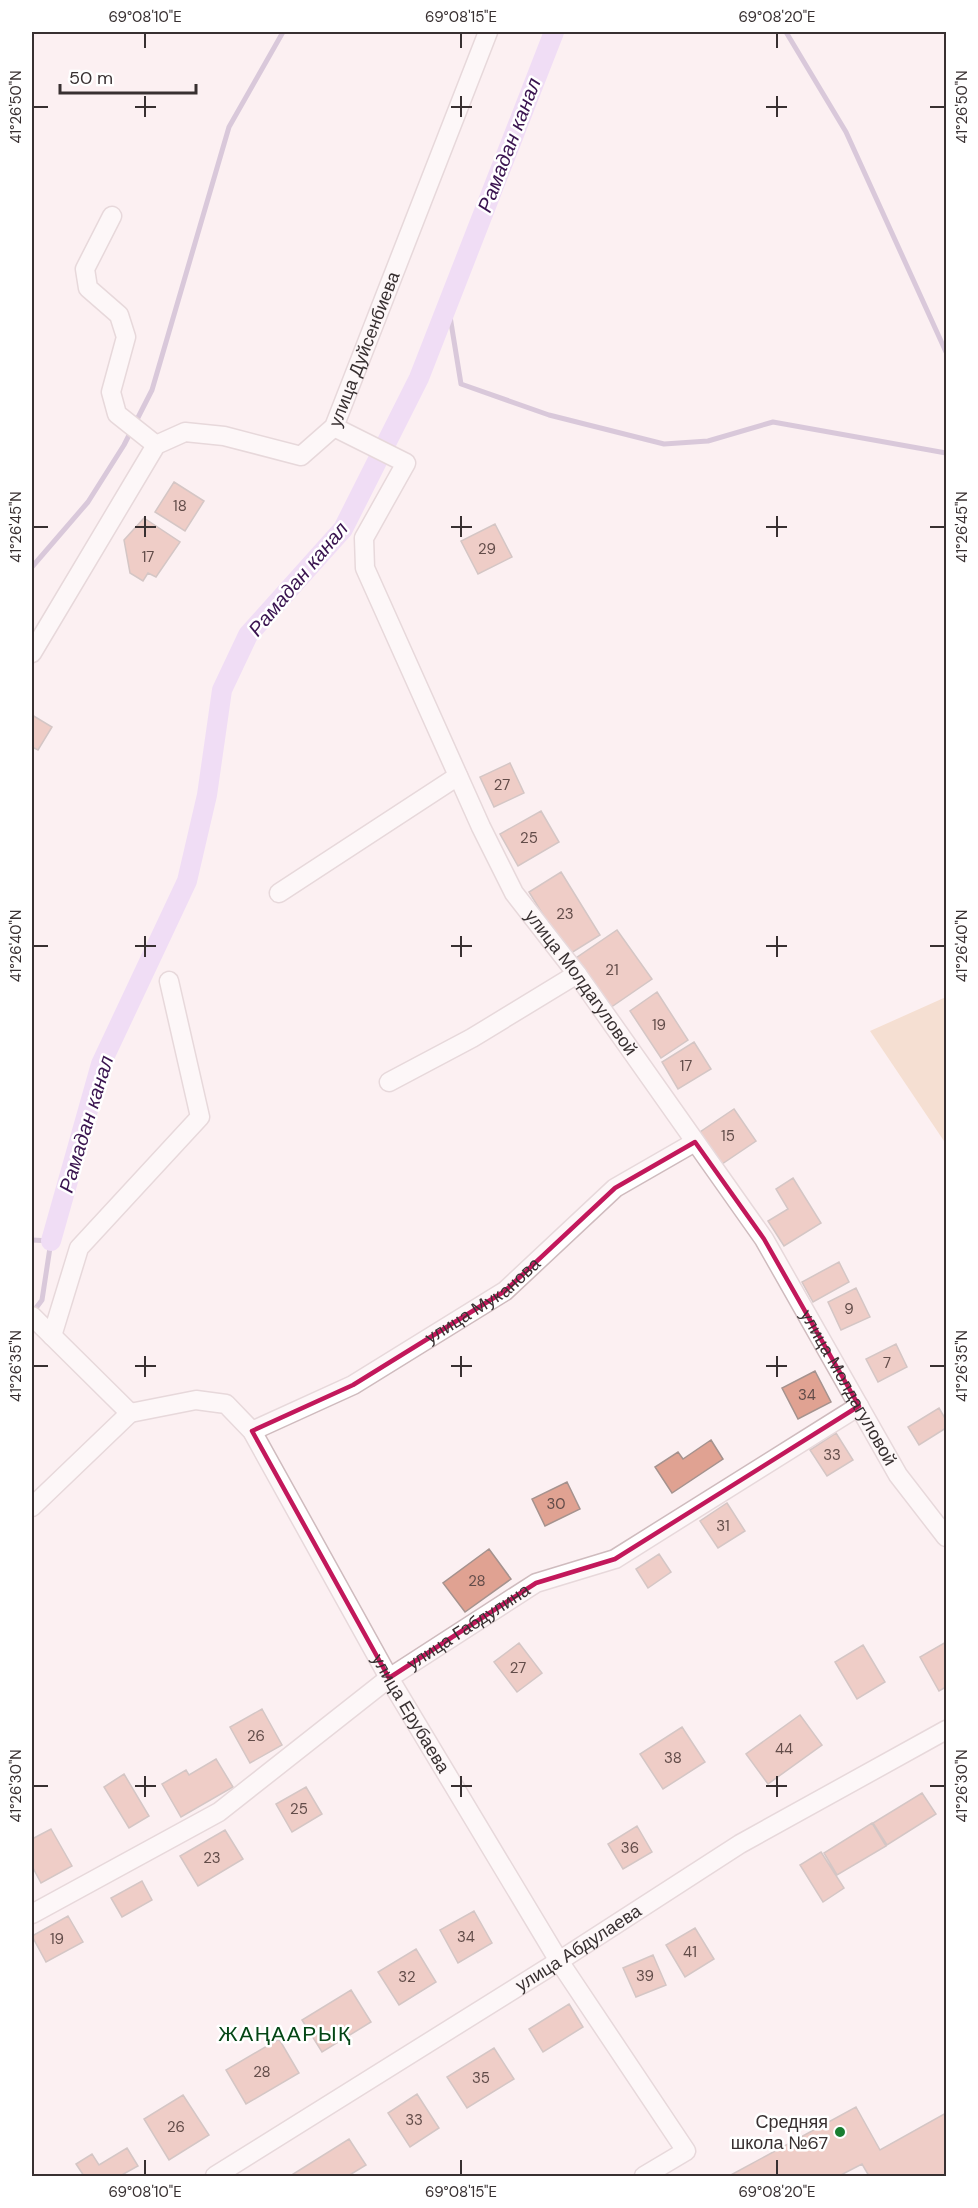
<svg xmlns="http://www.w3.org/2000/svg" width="978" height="2208" font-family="'DM Sans',sans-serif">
<rect width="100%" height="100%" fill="#fcf0f2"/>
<path fill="#eecaaa" d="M 946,997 L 946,1144 L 870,1031 Z"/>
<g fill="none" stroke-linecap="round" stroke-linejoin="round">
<path stroke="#b098bd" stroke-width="5" d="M 786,32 L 846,132 L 946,352
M 448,304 L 461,384 L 549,415 L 664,444 L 708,441 L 773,422 L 946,453
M 32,567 L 88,502 L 124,445 L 152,390 L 229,127 L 283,32
M 32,1240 L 51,1241 L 42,1300 L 33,1312"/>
<path stroke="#e3c5f9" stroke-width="20" d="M 51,1241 L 101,1064 L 187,881 L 207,795 L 222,690 L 248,635 L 343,529 L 419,378 L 554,32"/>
</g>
<path fill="#e0a292" stroke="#a5928e" stroke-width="1.5" d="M 174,482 L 204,501 L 185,531 L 155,512 Z
M 144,518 L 180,542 L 156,577 L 148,573 L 143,581 L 130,573 L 124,540 Z
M 495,524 L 512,557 L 478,574 L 461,541 Z
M 32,715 L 52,727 L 38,750 L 32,747 Z
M 510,763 L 524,793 L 494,807 L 480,777 Z
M 541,811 L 559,842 L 518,866 L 500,834 Z
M 561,872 L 600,935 L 568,955 L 529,892 Z
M 617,930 L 652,979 L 607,1010 L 573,960 Z
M 657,992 L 688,1040 L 661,1058 L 630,1011 Z
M 694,1042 L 711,1069 L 678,1089 L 662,1062 Z
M 734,1109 L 756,1141 L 722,1164 L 700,1132 Z
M 793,1178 L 821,1223 L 784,1246 L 768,1221 L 788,1209 L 776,1189 Z
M 839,1262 L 849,1282 L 813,1302 L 802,1282 Z
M 856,1288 L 870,1317 L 841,1330 L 828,1302 Z
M 896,1344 L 907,1367 L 878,1382 L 866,1359 Z
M 815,1371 L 831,1402 L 798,1419 L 782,1388 Z
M 939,1408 L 946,1420 L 946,1428 L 919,1445 L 908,1427 Z
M 836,1433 L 853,1460 L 827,1476 L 810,1450 Z
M 711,1440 L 723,1459 L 672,1493 L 655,1467 L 678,1452 L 683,1459 Z
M 567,1482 L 580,1509 L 545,1526 L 532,1499 Z
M 727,1503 L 745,1531 L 718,1548 L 700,1521 Z
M 489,1549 L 511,1579 L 465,1612 L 443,1583 Z
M 659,1554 L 671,1572 L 648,1588 L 636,1569 Z
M 946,1642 L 946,1687 L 939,1691 L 920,1657 Z
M 519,1643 L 542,1673 L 517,1692 L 494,1662 Z
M 863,1645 L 885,1682 L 857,1699 L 835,1662 Z
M 262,1709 L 282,1745 L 250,1763 L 230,1727 Z
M 800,1715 L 822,1745 L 768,1784 L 746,1754 Z
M 682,1727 L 705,1762 L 663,1789 L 640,1754 Z
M 216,1759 L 233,1787 L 181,1817 L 162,1784 L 186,1770 L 189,1775 Z
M 124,1774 L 149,1816 L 129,1828 L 104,1787 Z
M 306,1787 L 322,1814 L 292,1832 L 276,1804 Z
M 922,1793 L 936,1814 L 887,1845 L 873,1823 Z
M 872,1823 L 886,1846 L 837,1875 L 824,1853 Z
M 637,1826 L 652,1852 L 623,1869 L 608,1844 Z
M 51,1829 L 72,1866 L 41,1883 L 32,1866 L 32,1839 Z
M 225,1830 L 243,1859 L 198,1886 L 180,1856 Z
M 821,1852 L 844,1888 L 823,1902 L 800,1865 Z
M 142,1881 L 152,1900 L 122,1917 L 111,1898 Z
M 474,1911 L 492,1943 L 458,1963 L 440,1930 Z
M 68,1916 L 83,1942 L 46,1962 L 32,1936 Z
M 695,1928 L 714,1959 L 685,1977 L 666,1945 Z
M 416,1949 L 436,1982 L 399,2005 L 378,1972 Z
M 653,1955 L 666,1985 L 636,1997 L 623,1968 Z
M 351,1990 L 371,2022 L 322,2052 L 302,2020 Z
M 569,2004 L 583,2027 L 543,2052 L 529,2029 Z
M 279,2039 L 299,2073 L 246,2104 L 226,2070 Z
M 494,2048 L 514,2079 L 467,2108 L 447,2077 Z
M 417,2094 L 439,2128 L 410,2147 L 388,2113 Z
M 183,2095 L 209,2135 L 169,2160 L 144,2119 Z
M 856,2107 L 880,2150 L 946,2113 L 946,2176 L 869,2176 L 862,2164 L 839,2176 L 729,2176 Z
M 349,2139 L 366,2165 L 348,2176 L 290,2176 Z
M 127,2148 L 138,2166 L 120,2176 L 84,2176 L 76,2164 L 92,2154 L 99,2165 Z"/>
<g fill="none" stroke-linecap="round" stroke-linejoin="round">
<defs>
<g id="minor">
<path d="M 112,216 L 85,269 L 88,288 L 119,315 L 126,337 L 111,392 L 117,414 L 156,445"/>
<path id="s1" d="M 334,427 L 406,463 L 364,538 L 365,568 L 481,827 L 514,893 L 577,974 L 764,1239 L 898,1475 L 946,1537"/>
<path id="s2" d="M 32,653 L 156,445 L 185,432 L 224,436 L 301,456 L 334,427 L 488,32"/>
<path d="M 279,893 L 458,776"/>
<path d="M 389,1082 L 472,1038 L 577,974"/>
<path d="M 32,1316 L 130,1413 L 32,1507"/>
<path d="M 52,1336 L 79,1248 L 200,1117 L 169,981"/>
<path id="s3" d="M 130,1413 L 196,1400 L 226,1404 L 252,1431 L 389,1678 L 559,1961 L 686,2151 L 644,2176"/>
<path id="s4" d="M 252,1431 L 353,1385 L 505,1291 L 615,1188 L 695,1142"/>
<path id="s5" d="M 32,1914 L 219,1812 L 389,1678 L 536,1583 L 615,1559 L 859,1406"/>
<path id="s6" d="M 215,2176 L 559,1961 L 740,1844 L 946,1730"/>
</g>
</defs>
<use href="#minor" stroke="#cfbbbe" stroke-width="21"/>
<use href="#minor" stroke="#fff" stroke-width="18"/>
</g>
<path d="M0 0H978V2208H0ZM 695,1142 L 764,1239 L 859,1406 L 615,1559 L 536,1583 L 389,1678 L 252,1431 L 353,1385 L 505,1291 L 615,1188 Z" fill="#fcf0f2" fill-opacity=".55" fill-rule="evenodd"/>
<path fill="none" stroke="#c2185b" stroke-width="4.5" stroke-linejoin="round" d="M 695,1142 L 764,1239 L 859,1406 L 615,1559 L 536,1583 L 389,1678 L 252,1431 L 353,1385 L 505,1291 L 615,1188 Z"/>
<path fill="none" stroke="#383031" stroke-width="2" d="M 145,33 L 145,48M 461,33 L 461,48M 777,33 L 777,48M 145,96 L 145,117M 461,96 L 461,117M 777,96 L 777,117M 33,107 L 48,107M 135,107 L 156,107M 451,107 L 472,107M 766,107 L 787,107M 930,107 L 945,107M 145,516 L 145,537M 461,516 L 461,537M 777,516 L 777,537M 33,527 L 48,527M 135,527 L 156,527M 451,527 L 472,527M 766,527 L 787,527M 930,527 L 945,527M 145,936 L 145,957M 461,936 L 461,957M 777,936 L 777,957M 33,946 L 48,946M 135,946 L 156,946M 451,946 L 472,946M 766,946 L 787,946M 930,946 L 945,946M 145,1356 L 145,1377M 461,1356 L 461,1377M 777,1356 L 777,1377M 33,1366 L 48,1366M 135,1366 L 156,1366M 451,1366 L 472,1366M 766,1366 L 787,1366M 930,1366 L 945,1366M 145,1776 L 145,1797M 461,1776 L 461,1797M 777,1776 L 777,1797M 33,1786 L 48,1786M 135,1786 L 156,1786M 451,1786 L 472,1786M 766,1786 L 787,1786M 930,1786 L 945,1786M 145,2160 L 145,2175M 461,2160 L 461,2175M 777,2160 L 777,2175"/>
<circle fill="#1a7e31" stroke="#fff" stroke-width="2" cx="840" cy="2132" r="6"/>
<g text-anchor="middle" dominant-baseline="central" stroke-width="5" stroke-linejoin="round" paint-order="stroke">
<g font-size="15" fill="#624c49">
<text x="180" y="506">18</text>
<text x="487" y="549">29</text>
<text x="148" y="557">17</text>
<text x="502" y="785">27</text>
<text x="529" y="838">25</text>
<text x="565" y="914">23</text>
<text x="612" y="970">21</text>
<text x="659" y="1025">19</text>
<text x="686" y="1066">17</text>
<text x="728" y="1136">15</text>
<text x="849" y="1309">9</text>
<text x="887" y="1363">7</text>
<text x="807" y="1395">34</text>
<text x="832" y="1455">33</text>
<text x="556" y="1504">30</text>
<text x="723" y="1526">31</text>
<text x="477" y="1581">28</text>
<text x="518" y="1668">27</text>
<text x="256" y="1736">26</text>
<text x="784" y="1749">44</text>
<text x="673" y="1758">38</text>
<text x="299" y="1809">25</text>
<text x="630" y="1848">36</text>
<text x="212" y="1858">23</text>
<text x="466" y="1937">34</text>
<text x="57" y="1939">19</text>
<text x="690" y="1952">41</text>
<text x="645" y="1976">39</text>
<text x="407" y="1977">32</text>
<text x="262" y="2072">28</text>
<text x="481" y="2078">35</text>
<text x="414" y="2120">33</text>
<text x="176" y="2127">26</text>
</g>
<g font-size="18" fill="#383031" stroke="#fff">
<text stroke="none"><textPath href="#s2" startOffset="520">улица Дуйсенбиева</textPath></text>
<text stroke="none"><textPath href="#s1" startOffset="666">улица Молдагуловой</textPath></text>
<text stroke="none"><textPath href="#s4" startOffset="266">улица Муканова</textPath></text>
<text stroke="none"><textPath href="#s1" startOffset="1152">улица Молдагуловой</textPath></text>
<text stroke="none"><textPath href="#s5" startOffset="524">улица Габдулина</textPath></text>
<text stroke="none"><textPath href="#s3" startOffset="459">улица Ерубаева</textPath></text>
<text stroke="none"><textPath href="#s6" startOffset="429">улица Абдулаева</textPath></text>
</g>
<g font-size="18" fill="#383031" stroke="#fff" text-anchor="end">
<text x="828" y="2122">Средняя<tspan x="828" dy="21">школа №67</tspan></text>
</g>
<g font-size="20" font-style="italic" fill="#39134f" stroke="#fff">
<text transform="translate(509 145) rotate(-69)">Рамадан канал</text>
<text transform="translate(298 579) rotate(-50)">Рамадан канал</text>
<text transform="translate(86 1124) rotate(-73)">Рамадан канал</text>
</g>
<g font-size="21" letter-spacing="1.5" fill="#044615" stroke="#fff">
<text x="285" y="2034">ЖАҢААРЫҚ</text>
</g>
</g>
<rect width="978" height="2208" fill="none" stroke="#ffffff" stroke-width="66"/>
<path d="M60 84v9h136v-9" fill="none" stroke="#383031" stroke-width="3"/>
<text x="69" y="84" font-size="18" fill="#383031" stroke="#ffffff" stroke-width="4.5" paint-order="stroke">50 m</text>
<rect x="33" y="33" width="912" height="2142" fill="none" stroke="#383031" stroke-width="2"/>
<g font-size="15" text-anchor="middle" fill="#383031">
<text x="145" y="22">69°08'10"E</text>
<text x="461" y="22">69°08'15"E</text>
<text x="777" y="22">69°08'20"E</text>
<text transform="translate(16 107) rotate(-90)" y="5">41°26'50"N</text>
<text transform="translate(962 107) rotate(-90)" y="5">41°26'50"N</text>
<text transform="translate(16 527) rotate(-90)" y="5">41°26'45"N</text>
<text transform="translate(962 527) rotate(-90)" y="5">41°26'45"N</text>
<text transform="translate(16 946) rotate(-90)" y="5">41°26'40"N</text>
<text transform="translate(962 946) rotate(-90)" y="5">41°26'40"N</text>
<text transform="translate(16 1366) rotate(-90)" y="5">41°26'35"N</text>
<text transform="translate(962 1366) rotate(-90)" y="5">41°26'35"N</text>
<text transform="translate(16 1786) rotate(-90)" y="5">41°26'30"N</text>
<text transform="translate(962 1786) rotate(-90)" y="5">41°26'30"N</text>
<text x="145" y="2197">69°08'10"E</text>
<text x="461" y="2197">69°08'15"E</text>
<text x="777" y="2197">69°08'20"E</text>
</g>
</svg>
